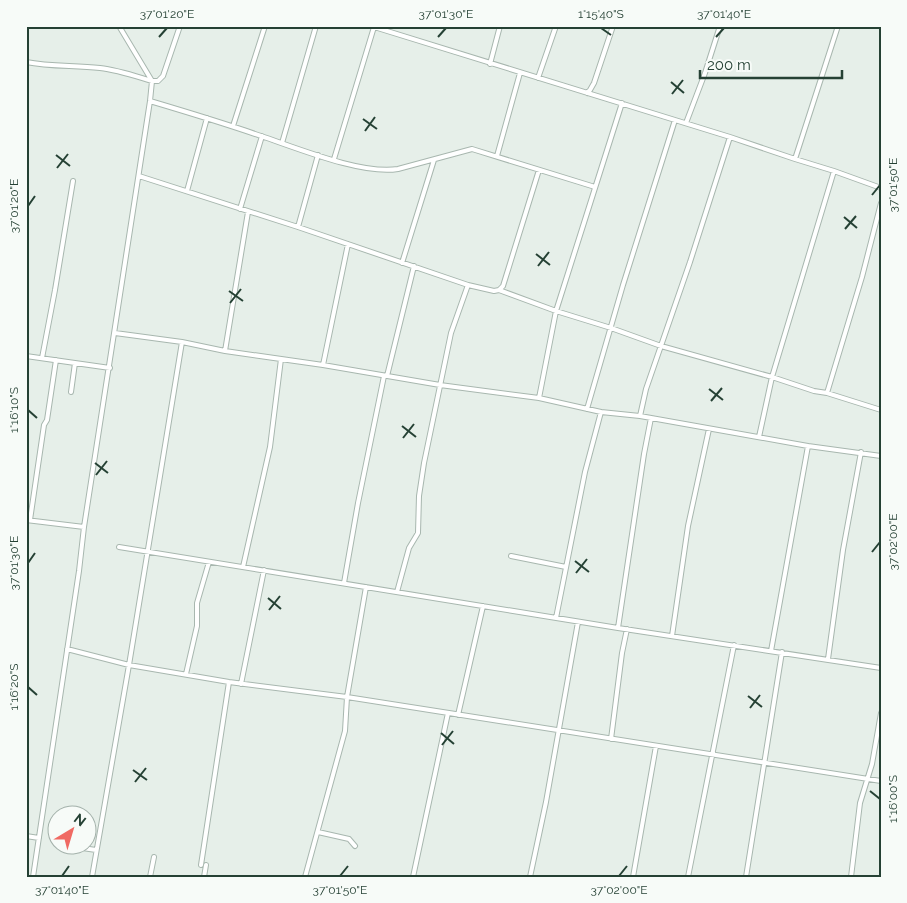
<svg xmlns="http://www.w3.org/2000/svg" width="907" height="903" font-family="Raleway,sans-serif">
<rect width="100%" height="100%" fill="#e6efe9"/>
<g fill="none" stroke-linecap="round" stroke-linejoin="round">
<defs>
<path id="street" d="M 371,26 L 730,137 L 795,159 L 834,171 L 881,188
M 26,62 C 51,67 75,65 100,68 C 118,70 135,76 152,81 L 158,81 L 163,76 L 180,26
M 490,64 L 500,26
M 538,78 L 556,26
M 587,93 L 590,90 L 594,83 L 613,26
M 150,101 C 187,112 224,123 261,136 C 297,148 362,175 398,169 L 472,149 L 595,187
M 686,123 L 705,73 L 720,26
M 233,126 L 265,26
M 282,143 L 316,26
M 497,156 L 520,73
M 334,159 L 374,27
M 795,159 L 838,26
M 139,176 L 298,227 L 468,285 L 494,291 L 499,290 L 503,286 L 539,170
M 187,191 L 207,118
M 881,203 L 862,277 L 827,393 L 881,410
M 240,209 L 262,136
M 298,227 L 318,155
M 402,263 L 434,160
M 499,290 L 556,311 L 611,328 L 661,346 L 772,377 L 814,391 L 827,393
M 115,333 L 182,342 L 225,351 L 323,365 L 440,385 L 539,398 L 601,412 L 640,416 L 808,446 L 881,456
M 182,342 L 129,665 L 229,682 L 347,697 L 881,781
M 225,351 L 248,212
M 26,356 L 110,368
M 42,358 L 55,290 L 73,181
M 323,365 L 348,244
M 387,376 L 414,266
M 71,392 L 75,363
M 539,398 L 556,311 L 622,103
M 587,409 L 623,285 L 675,120
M 640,416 L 646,389 L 690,262 L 730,137
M 759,437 L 772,377 L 834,171
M 26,520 L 84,527
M 30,520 L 44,425 L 47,420 L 56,360
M 119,547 L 618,628 L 881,668
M 511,556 L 566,567
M 243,567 L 270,447 L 281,359
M 344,583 L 358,503 L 384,376
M 397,592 L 409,548 L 418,533 L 419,496 L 424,463 L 451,333 L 468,285
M 556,618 L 585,472 L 601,412
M 618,628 L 644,454 L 651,418
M 672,636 L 688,526 L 709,429
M 67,649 L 129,665 L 92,877
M 771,651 L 808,446
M 828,659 L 843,550 L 861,452
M 186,674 L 197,626 L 197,603 L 209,562
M 241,684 L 264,570
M 458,715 L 483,606
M 611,739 L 622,653 L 627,629
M 318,832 L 349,839 L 355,846
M 26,836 L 39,838
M 57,843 L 58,843
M 69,846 L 96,850
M 201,865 L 229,682
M 33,877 L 79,571 L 84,527 L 150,101 L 152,81 L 119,26
M 150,877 L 154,857
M 204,877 L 206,865
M 305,877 L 345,731 L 347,697 L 366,587
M 413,877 L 448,713
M 530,877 L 546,802 L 578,622
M 633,877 L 656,746
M 688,877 L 734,645
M 746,877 L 782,652
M 851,877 L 860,803 L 872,764 L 881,713"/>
</defs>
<use href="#street" stroke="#a8b7af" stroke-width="6"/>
<use href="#street" stroke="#fff" stroke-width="4"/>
</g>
<path fill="none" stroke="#254134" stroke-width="2" d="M 601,28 L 611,35M 159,37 L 167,28M 438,37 L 446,28M 716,37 L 724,28M 671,82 L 684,93M 672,94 L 683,80M 363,119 L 377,129M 365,131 L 375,117M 56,155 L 70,166M 57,168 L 68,154M 872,195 L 880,185M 28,206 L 35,196M 844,217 L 857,228M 845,229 L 856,216M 536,254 L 550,265M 538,266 L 549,252M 229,291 L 243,301M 230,303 L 241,289M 709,389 L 723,400M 711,401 L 722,388M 28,410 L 37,418M 402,426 L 416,437M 403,438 L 414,424M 95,463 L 108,473M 96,475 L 107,461M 872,552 L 880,542M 575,561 L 589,572M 28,563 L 35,553M 576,573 L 587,559M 268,598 L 281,609M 269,610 L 280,596M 28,687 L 37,695M 748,696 L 762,707M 750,708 L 760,695M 441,733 L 454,744M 442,745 L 453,731M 133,770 L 147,780M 135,782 L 146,768M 870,791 L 880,799M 62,876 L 69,866M 340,876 L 348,866M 619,876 L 627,866"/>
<rect width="907" height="903" fill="none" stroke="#f7fbf8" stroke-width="55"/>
<g transform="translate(72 830) rotate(38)"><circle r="24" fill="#f7fbf8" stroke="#a3b1aa"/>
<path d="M0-4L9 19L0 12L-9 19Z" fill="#f06a63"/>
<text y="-8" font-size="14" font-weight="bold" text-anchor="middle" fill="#254134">N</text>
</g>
<path d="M700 70v8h142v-8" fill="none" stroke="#254134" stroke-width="2.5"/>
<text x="707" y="70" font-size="15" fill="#254134" stroke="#f7fbf8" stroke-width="4" paint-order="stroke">200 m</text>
<rect x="28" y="28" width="852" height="848" fill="none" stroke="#254134" stroke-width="2"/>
<g font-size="12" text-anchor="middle" fill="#254134">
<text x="167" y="18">37°01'20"E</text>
<text x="446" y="18">37°01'30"E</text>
<text x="601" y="18">1°15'40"S</text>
<text x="724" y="18">37°01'40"E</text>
<text transform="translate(893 185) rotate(-90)" y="4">37°01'50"E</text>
<text transform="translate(14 206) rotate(-90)" y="4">37°01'20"E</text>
<text transform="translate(14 410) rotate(-90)" y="4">1°16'10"S</text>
<text transform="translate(893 542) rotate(-90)" y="4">37°02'00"E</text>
<text transform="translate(14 563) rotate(-90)" y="4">37°01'30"E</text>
<text transform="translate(14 687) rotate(-90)" y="4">1°16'20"S</text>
<text transform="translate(893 799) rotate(-90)" y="4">1°16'00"S</text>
<text x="62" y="894">37°01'40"E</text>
<text x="340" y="894">37°01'50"E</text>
<text x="619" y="894">37°02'00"E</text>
</g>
</svg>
